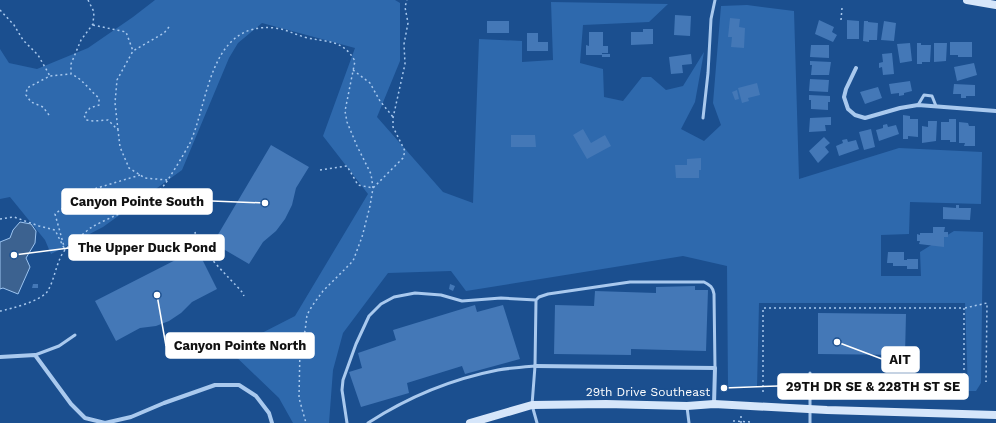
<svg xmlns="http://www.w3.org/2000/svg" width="996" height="423" font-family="'Work Sans',sans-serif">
<rect width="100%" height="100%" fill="#1b4f8f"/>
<path fill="#2e69ad" d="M 155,0 L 395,0 L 400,3 L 400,61 L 377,117 L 443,192 L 473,203 L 479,39 L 522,41 L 522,62 L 553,60 L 551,2 L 668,4 L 649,22 L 583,25 L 580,63 L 603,69 L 604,97 L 623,101 L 642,77 L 651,77 L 666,90 L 683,86 L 704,52 L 695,102 L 681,129 L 704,141 L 721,125 L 713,103 L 721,6 L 747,5 L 794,11 L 799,179 L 899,148 L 982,152 L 981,204 L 910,202 L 909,234 L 881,235 L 881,276 L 921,276 L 920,252 L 954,231 L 983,232 L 981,383 L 976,391 L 968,391 L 965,303 L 759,303 L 757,387 L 728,387 L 727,266 L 683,256 L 466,291 L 451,271 L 388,273 L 343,333 L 333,370 L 329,423 L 293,423 L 279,398 L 229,350 L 295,316 L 368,194 L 323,136 L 355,48 L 262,23 L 238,43 L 229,58 L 182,170 L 103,227 L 51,254 L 45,240 L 10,197 L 0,199 L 0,49 L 9,63 L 37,69 L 88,48 L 133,17 Z"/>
<path fill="#3c6290" stroke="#9cc4f0" d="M 20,222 L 31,224 L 36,231 L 35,243 L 26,258 L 30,267 L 18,294 L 3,288 L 0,289 L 0,242 L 10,238 L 13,230 Z"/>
<path fill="#4478b7" d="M 675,15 L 691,16 L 690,36 L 674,35 Z
M 730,18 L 740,19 L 739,27 L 745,28 L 744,48 L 731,47 L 732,37 L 728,37 Z
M 819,20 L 834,27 L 832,32 L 837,35 L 833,42 L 815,34 Z
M 847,20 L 859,21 L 859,39 L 847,39 Z
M 487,21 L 509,21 L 509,33 L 487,33 Z
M 864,21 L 868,21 L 868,22 L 878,23 L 877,40 L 869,40 L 869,42 L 863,41 Z
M 884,21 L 896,23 L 894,41 L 881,40 Z
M 643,29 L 653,29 L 653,44 L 631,45 L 631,32 L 643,32 Z
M 589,32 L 603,32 L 603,46 L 608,46 L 608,53 L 602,53 L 602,55 L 586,55 L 586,45 L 589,46 Z
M 527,33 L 538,33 L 538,42 L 548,42 L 548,51 L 527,51 Z
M 950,42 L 972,42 L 972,57 L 958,57 L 958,55 L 950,55 Z
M 910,43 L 912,61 L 900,63 L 897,44 Z
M 917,43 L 921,43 L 921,45 L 931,45 L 930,62 L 922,62 L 922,64 L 917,64 Z
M 934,43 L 947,43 L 946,61 L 934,62 Z
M 811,45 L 829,45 L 829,58 L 810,57 Z
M 892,53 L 894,74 L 883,75 L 882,67 L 879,68 L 879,63 L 883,62 L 882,54 Z
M 602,54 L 610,54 L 610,57 L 602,57 Z
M 691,54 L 692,64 L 682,65 L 683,73 L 671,74 L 669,57 Z
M 810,61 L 831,62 L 829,75 L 811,75 L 812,65 L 810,65 Z
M 974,63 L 977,75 L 957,81 L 954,67 Z
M 810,79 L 829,80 L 828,92 L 809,91 Z
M 910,81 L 912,91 L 904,93 L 904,95 L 899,96 L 899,93 L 891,94 L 889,84 Z
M 757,83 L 760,95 L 748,98 L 749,101 L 742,103 L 738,88 Z
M 954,84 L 975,85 L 975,96 L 966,96 L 966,98 L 961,98 L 961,94 L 953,94 Z
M 878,87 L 882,98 L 865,104 L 860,92 Z
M 737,90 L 739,99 L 735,100 L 732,92 Z
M 809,95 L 830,96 L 830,102 L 828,102 L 828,110 L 811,109 L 811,100 L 809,100 Z
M 903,115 L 910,116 L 910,119 L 918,119 L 918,137 L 908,136 L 908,139 L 903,139 Z
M 831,117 L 831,125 L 825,125 L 826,131 L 809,132 L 810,118 Z
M 949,119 L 956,119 L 956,142 L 950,142 L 950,140 L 941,140 L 941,122 L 949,122 Z
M 928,121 L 937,121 L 936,141 L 922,143 L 922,126 L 928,127 Z
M 959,122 L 968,123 L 969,126 L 975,126 L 975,146 L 964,146 L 965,143 L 959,143 Z
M 887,124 L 888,127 L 896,125 L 899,134 L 879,141 L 876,130 L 883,128 L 883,125 Z
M 583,129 L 591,143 L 605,135 L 611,146 L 587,159 L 573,135 Z
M 871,129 L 875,147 L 864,150 L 859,132 Z
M 511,135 L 535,135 L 536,147 L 511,147 Z
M 824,137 L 830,143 L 825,147 L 829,152 L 818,163 L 809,151 Z
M 847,139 L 848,142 L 856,140 L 859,149 L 839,156 L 836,146 L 843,143 L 842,140 Z
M 271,145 L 309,167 L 296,188 L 292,205 L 285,219 L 276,231 L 263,242 L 249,264 L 213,243 Z
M 701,158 L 701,170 L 699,170 L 699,178 L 676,178 L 675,165 L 687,165 L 687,159 Z
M 956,205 L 959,205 L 959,208 L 971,208 L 970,220 L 943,219 L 943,207 L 956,208 Z
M 933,227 L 945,227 L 944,232 L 948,232 L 948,237 L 944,237 L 944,247 L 919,244 L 920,241 L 917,241 L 917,234 L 920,235 L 920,233 L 933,233 Z
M 197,249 L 217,289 L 192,302 L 181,313 L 169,321 L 156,326 L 140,328 L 116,341 L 95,301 Z
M 888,252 L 904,252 L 904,260 L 907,260 L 907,259 L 918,259 L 918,269 L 907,269 L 907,266 L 893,266 L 893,263 L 887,263 Z
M 33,284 L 38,284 L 38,288 L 32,288 Z
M 450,284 L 455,286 L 453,291 L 449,289 Z
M 695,286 L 695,290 L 708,290 L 706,351 L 631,349 L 631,355 L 554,354 L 555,305 L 594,306 L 595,291 L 656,293 L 656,287 Z
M 475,305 L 477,312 L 503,305 L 520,359 L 465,374 L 462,366 L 407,383 L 409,393 L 361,407 L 349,372 L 362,368 L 358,353 L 396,340 L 393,330 Z
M 818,313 L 906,314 L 905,355 L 818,354 Z"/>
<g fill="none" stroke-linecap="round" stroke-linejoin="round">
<path stroke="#a9c9ee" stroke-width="1.5" stroke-dasharray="2 3" stroke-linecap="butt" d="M 88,0 L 94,12 L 93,24 L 81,40 L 71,64 L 71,74 C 83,79 89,90 99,98 L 99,105 L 90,108 L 84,115 L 86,120 L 94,121 L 108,120 L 118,130 L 120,147 L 129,168 L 145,178 L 167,180
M 0,10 L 14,25 L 23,40 L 38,55 L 50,76
M 841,20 L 842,8
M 93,25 L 126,32 L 133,51
M 353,70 L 370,83 L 380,101 L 393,117
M 49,115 L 43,107 L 31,102 L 26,95 L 27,88 L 50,76 L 71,74
M 118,130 L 115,103 L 117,80 L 133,51 L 164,33 L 169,27
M 320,170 L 347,166 L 358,185 L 373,188 L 403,158 L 405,151 L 393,127 L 393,118 L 405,64 L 404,44 L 408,23 L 405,7 L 407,0
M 0,219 L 14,217 L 39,226 L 55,230 L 65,250 L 55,214 L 84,192 L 140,175
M 195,232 C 198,249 230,278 242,292 L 244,296
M 965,308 L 987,303 L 986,382
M 0,311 C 11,309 40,301 47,292 C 55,280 56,261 65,250 C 67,247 71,245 74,242 C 80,237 86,231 92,227 C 113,215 151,203 165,184 C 172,174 184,154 190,143 C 209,101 209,21 275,28 C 285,29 294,34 304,37 C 326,43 342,38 355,61 L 345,111 L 347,122 L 357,146 L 371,174 L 373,188 L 370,206 L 362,237 L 353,261 L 323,291 L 312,306 L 307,315 L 305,331 L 300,347 L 299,398 L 306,423
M 763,392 L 763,308 L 964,308 L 964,395
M 733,421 L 751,422 L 752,423
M 741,423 L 741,413"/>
<path stroke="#a9c9ee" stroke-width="3" d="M 918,105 L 924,95 L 932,96 L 936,106
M 703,118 L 708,73 L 711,19 L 715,0
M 35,355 L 59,346 L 75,335
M 535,366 L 536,300 L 539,297 L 548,294 L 630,282 L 704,282 C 710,285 713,287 714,294 L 715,368
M 687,407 L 689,423
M 347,423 L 342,390 L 343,380 L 356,344 L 369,316 L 381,304 L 394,297 L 415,293 L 441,295 L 462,301 L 501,298 L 536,300
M 368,423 C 408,397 452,379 498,370 C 510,368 523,367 535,366 L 532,405 L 537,423
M 810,423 L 810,373"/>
<path stroke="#a9c9ee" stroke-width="4" d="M 856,68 L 846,89 L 844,97 L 848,109 L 855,115 L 865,118 L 900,108 L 918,105 L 996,111
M 0,357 L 35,355 L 71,404 L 85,418 L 105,423 L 131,417 L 164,403 L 215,385 L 239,385 L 256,396 L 269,413 L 272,423
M 535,366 L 715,368 L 714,404"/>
<path stroke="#d6e6fa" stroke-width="8" d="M 967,0 L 996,5
M 470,423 L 532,405 L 606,404 L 687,406 L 714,404 L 827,410 L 996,415"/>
</g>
<g text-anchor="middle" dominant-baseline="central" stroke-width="4" stroke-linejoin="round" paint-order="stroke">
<g font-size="12" fill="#fff" stroke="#1b4f8f">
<text x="648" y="392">29th Drive Southeast</text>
</g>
</g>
<path fill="none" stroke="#fff" stroke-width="1.5" d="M265 203L212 201M14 255L69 248M157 295L166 346M837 342L882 359M724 388L778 386"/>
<g fill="#fff" stroke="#1b4f8f" stroke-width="1.5">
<circle cx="265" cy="203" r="4"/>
<circle cx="14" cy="255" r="4"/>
<circle cx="157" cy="295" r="4"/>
<circle cx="837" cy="342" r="4"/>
<circle cx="724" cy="388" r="4"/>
</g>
<g fill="#fff" stroke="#fff" stroke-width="1.5">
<rect x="62" y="189" width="150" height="25" rx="4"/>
<rect x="69" y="235" width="155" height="25" rx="4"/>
<rect x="166" y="333" width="148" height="25" rx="4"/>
<rect x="882" y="347" width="37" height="25" rx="4"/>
<rect x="778" y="374" width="190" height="25" rx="4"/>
</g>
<g font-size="13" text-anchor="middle" font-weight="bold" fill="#111">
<text x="137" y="206">Canyon Pointe South</text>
<text x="147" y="252">The Upper Duck Pond</text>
<text x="240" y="350">Canyon Pointe North</text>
<text x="900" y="364">AIT</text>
<text x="873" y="391">29TH DR SE &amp; 228TH ST SE</text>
</g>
</svg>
